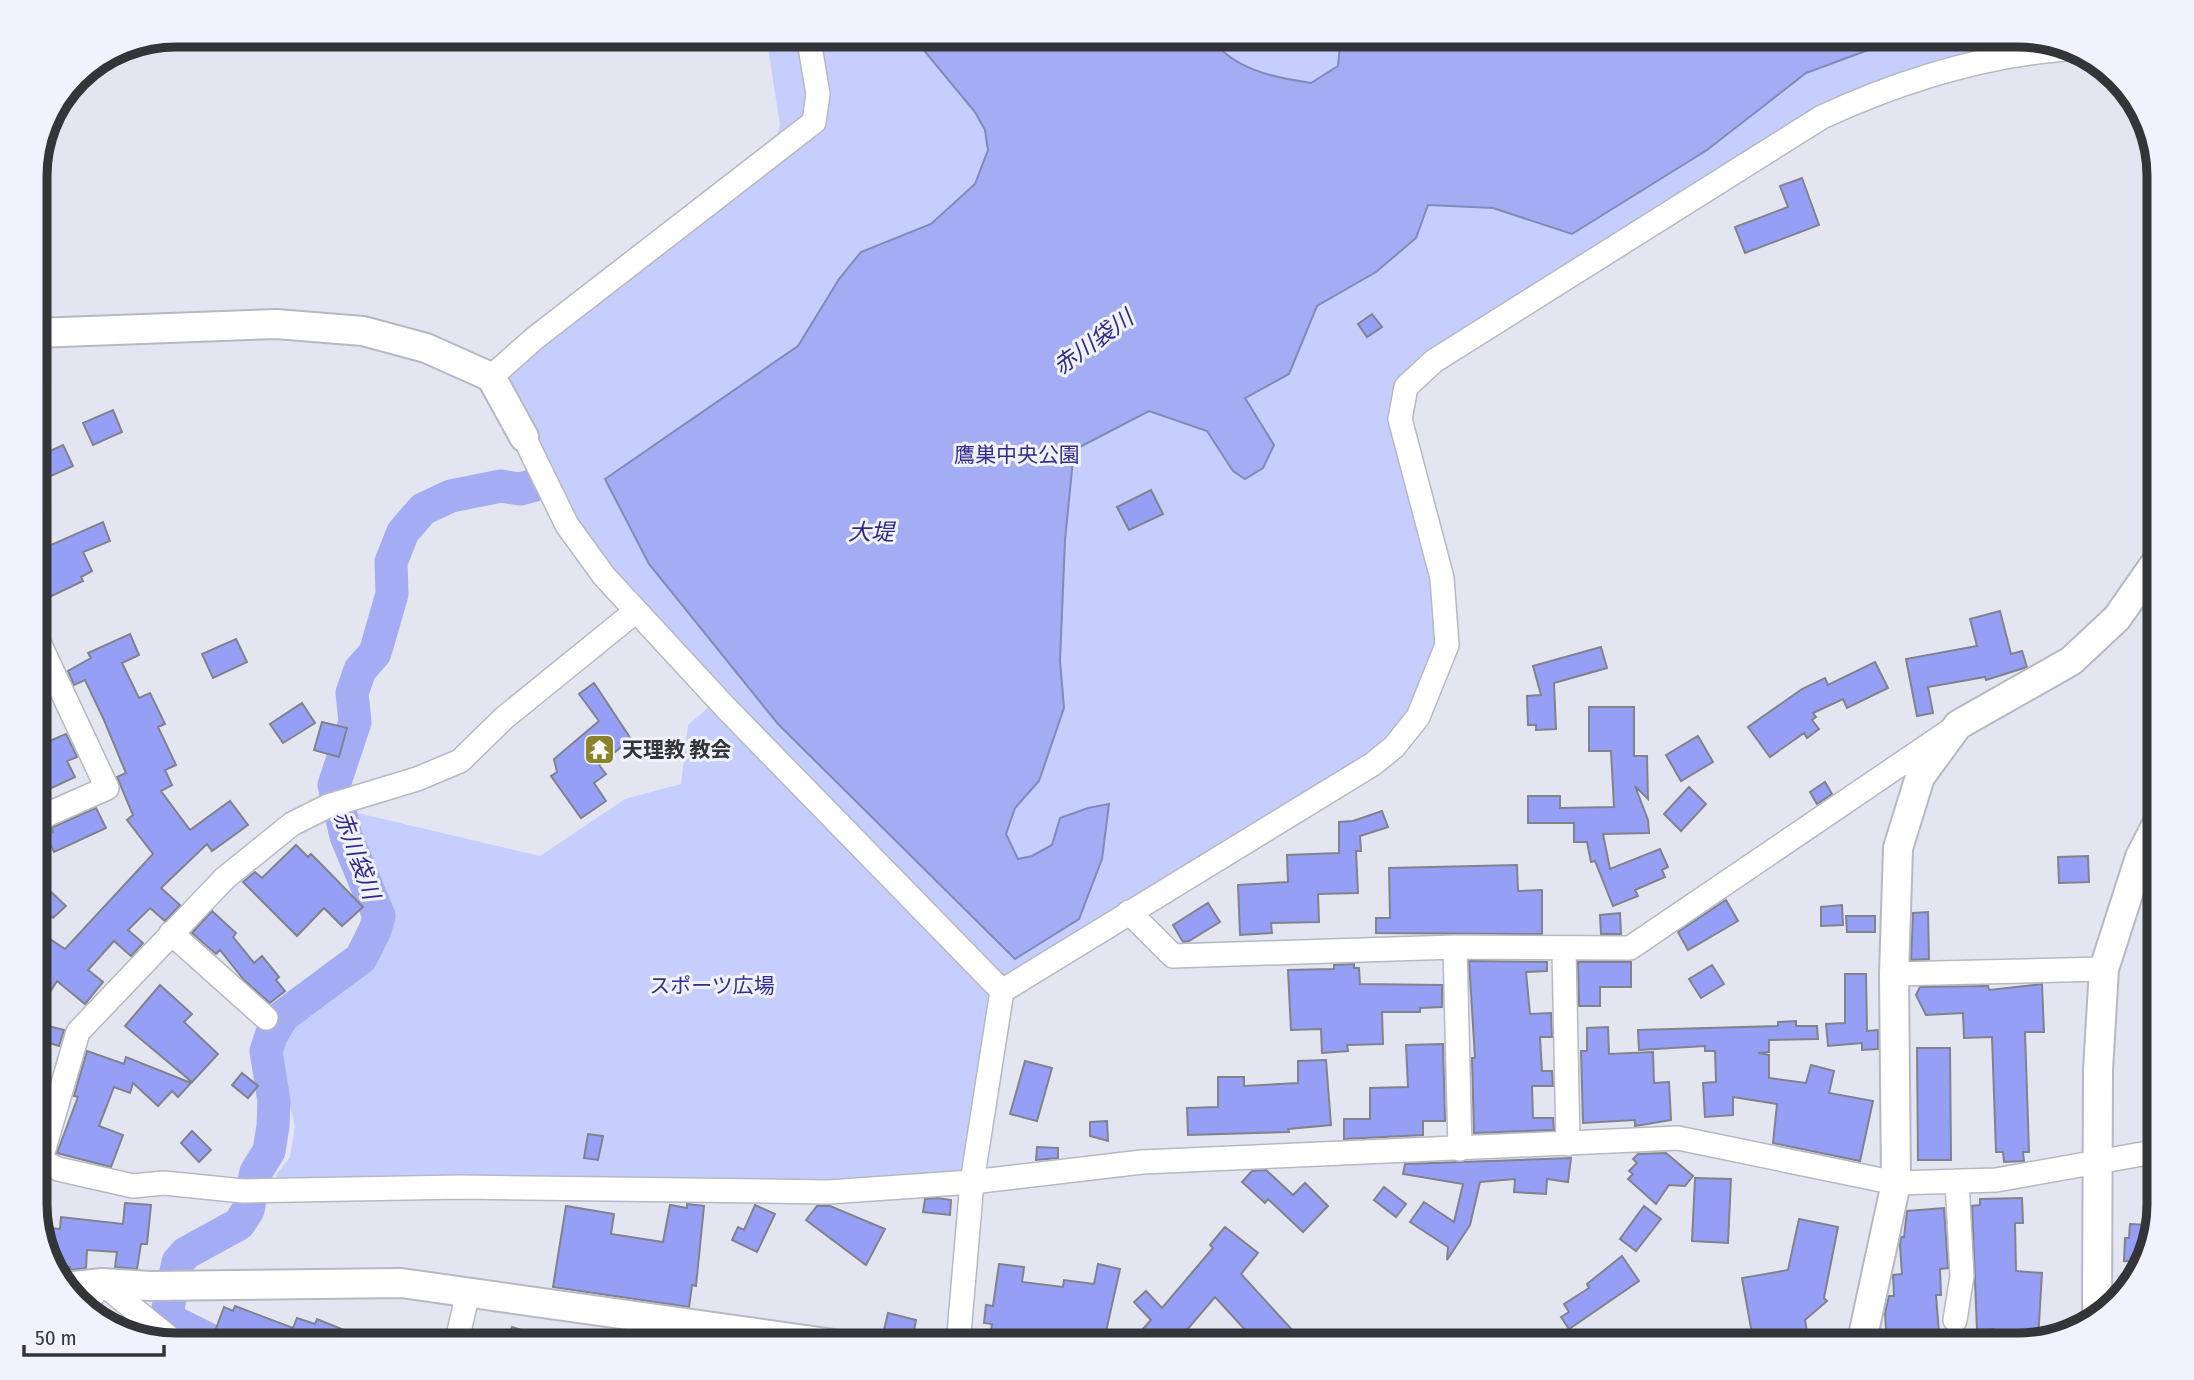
<svg xmlns="http://www.w3.org/2000/svg" width="2194" height="1380" font-family="'Fira Sans Condensed','Noto Sans JP',sans-serif">
<rect width="100%" height="100%" fill="#e3e5f0"/>
<path fill="#c6cefe" d="M 766,35 L 2018,35 L 2065,49 L 1872,94 L 1406,387 L 1446,621 L 1394,747 L 1003,991 L 972,1182 L 277,1191 L 276,1175 L 290,1157 L 295,1126 L 279,1062 L 279,1035 L 291,1017 L 342,981 L 370,955 L 383,927 L 383,898 L 345,810 L 540,856 L 625,799 L 681,784 L 688,725 L 717,700 L 604,576 L 491,377 L 771,157 L 780,125 Z"/>
<path fill="#a4adf3" stroke="#8289bb" stroke-width="2" d="M 918,35 L 1210,35 C 1229,69 1276,78 1311,83 L 1338,66 L 1341,35 L 1909,35 L 1806,73 L 1707,150 L 1572,234 L 1493,208 L 1428,205 L 1416,238 L 1376,272 L 1317,306 L 1289,374 L 1245,398 L 1274,445 L 1263,468 L 1245,479 L 1233,471 L 1207,431 L 1149,411 L 1074,450 L 1065,540 L 1060,661 L 1064,708 L 1039,781 L 1015,808 L 1006,834 L 1018,859 L 1032,856 L 1052,845 L 1060,818 L 1088,808 L 1109,804 L 1102,859 L 1079,919 L 1015,959 L 778,724 L 649,564 L 605,479 L 798,346 L 839,279 L 861,252 L 931,224 L 975,184 L 988,150 L 985,130 L 975,112 L 922,48 Z"/>
<g fill="none" stroke-linecap="round" stroke-linejoin="round">
<path stroke="#a4adf3" stroke-width="33" d="M 220,1345 L 170,1320 L 168,1308 L 178,1262 L 186,1253 L 239,1224 L 248,1210 L 256,1172 L 269,1151 L 273,1126 L 274,1101 L 266,1051 L 271,1036 L 283,1016 L 361,958 L 375,930 L 379,916 L 346,836 L 334,785 L 355,722 L 352,693 L 360,670 L 375,653 L 392,594 L 391,562 L 403,532 L 423,509 L 451,496 L 501,486 L 520,489 L 535,485"/>
</g>
<path fill="#969ff6" stroke="#80828c" stroke-width="2" d="M 1802,178 L 1819,225 L 1745,253 L 1735,227 L 1788,207 L 1780,186 Z
M 1372,314 L 1382,327 L 1367,337 L 1358,324 Z
M 113,410 L 122,432 L 93,445 L 83,423 Z
M 63,445 L 73,466 L 35,483 L 35,458 Z
M 1151,490 L 1163,514 L 1129,530 L 1117,507 Z
M 103,522 L 110,541 L 83,552 L 92,571 L 81,577 L 83,581 L 39,602 L 35,580 L 43,576 L 35,552 Z
M 2000,611 L 2011,654 L 2022,651 L 2027,667 L 1986,680 L 1985,677 L 1928,687 L 1933,713 L 1917,716 L 1906,659 L 1977,646 L 1970,619 Z
M 130,634 L 139,655 L 122,663 L 139,698 L 150,693 L 165,724 L 158,727 L 176,765 L 165,770 L 172,785 L 161,791 L 190,830 L 230,801 L 248,825 L 212,851 L 207,844 L 161,888 L 180,905 L 165,921 L 150,908 L 128,930 L 143,943 L 131,956 L 114,941 L 88,970 L 103,982 L 85,1004 L 57,981 L 47,997 L 35,990 L 35,956 L 47,937 L 65,949 L 153,854 L 127,820 L 133,815 L 117,777 L 126,773 L 104,720 L 85,680 L 74,685 L 68,671 L 91,658 L 88,653 Z
M 236,639 L 247,662 L 213,678 L 202,654 Z
M 1601,647 L 1607,668 L 1554,683 L 1556,729 L 1536,730 L 1536,725 L 1528,725 L 1527,696 L 1541,695 L 1533,666 Z
M 1875,662 L 1888,688 L 1847,708 L 1843,699 L 1813,713 L 1816,717 L 1812,720 L 1819,729 L 1807,738 L 1804,733 L 1770,757 L 1748,727 L 1802,689 L 1825,678 L 1828,685 Z
M 594,683 L 631,739 L 599,765 L 606,774 L 594,783 L 606,801 L 581,818 L 551,776 L 557,772 L 554,759 L 599,721 L 579,694 Z
M 302,703 L 315,723 L 283,743 L 270,724 Z
M 1589,707 L 1634,707 L 1634,756 L 1647,756 L 1648,799 L 1635,786 L 1648,820 L 1649,833 L 1603,834 L 1610,869 L 1660,849 L 1668,867 L 1662,870 L 1665,877 L 1635,890 L 1638,896 L 1613,906 L 1595,861 L 1591,862 L 1587,842 L 1574,842 L 1574,823 L 1528,823 L 1528,796 L 1560,796 L 1560,808 L 1614,807 L 1611,751 L 1589,751 Z
M 322,722 L 347,728 L 339,757 L 314,750 Z
M 66,734 L 77,757 L 67,761 L 75,777 L 41,793 L 35,781 L 35,747 Z
M 1698,736 L 1713,762 L 1681,781 L 1666,755 Z
M 1825,782 L 1832,794 L 1817,804 L 1810,792 Z
M 1689,787 L 1706,804 L 1681,831 L 1664,814 Z
M 96,808 L 106,828 L 54,852 L 46,835 L 53,832 L 51,828 Z
M 1382,811 L 1388,827 L 1360,836 L 1361,851 L 1356,851 L 1358,893 L 1318,894 L 1319,922 L 1271,923 L 1272,933 L 1240,935 L 1238,885 L 1288,882 L 1287,855 L 1339,853 L 1339,822 L 1353,821 Z
M 296,845 L 308,857 L 311,854 L 322,865 L 363,907 L 342,926 L 324,908 L 297,936 L 243,882 L 255,872 L 262,878 Z
M 2088,856 L 2089,882 L 2059,883 L 2058,857 Z
M 1517,865 L 1518,891 L 1542,890 L 1542,934 L 1376,933 L 1376,918 L 1390,918 L 1389,868 Z
M 48,889 L 66,906 L 53,918 L 36,902 Z
M 1726,900 L 1738,921 L 1688,950 L 1678,932 Z
M 1208,903 L 1220,922 L 1189,941 L 1183,942 L 1173,925 Z
M 1842,905 L 1843,925 L 1821,926 L 1821,907 Z
M 212,911 L 236,933 L 233,937 L 254,963 L 262,956 L 279,977 L 276,980 L 285,991 L 270,1003 L 244,980 L 220,950 L 216,954 L 192,933 Z
M 1928,912 L 1929,959 L 1911,960 L 1913,913 Z
M 1620,913 L 1621,934 L 1601,934 L 1600,915 Z
M 1846,916 L 1875,916 L 1875,932 L 1847,932 Z
M 1469,961 L 1547,962 L 1547,971 L 1526,972 L 1530,1014 L 1551,1013 L 1552,1037 L 1540,1037 L 1542,1071 L 1552,1071 L 1553,1086 L 1532,1086 L 1533,1118 L 1553,1118 L 1554,1130 L 1474,1133 L 1472,1058 L 1475,1058 Z
M 1578,962 L 1631,962 L 1631,987 L 1600,987 L 1600,1006 L 1579,1006 Z
M 1354,964 L 1354,968 L 1359,968 L 1360,984 L 1442,985 L 1442,1007 L 1420,1008 L 1420,1012 L 1382,1012 L 1383,1044 L 1347,1045 L 1348,1051 L 1322,1053 L 1321,1029 L 1291,1030 L 1288,970 L 1334,969 L 1334,965 Z
M 1712,965 L 1724,984 L 1701,998 L 1689,979 Z
M 1845,974 L 1866,974 L 1867,1031 L 1878,1030 L 1878,1049 L 1862,1050 L 1862,1043 L 1828,1046 L 1826,1024 L 1845,1023 Z
M 2042,984 L 2044,1032 L 2025,1032 L 2029,1152 L 2023,1152 L 2024,1161 L 2004,1162 L 2003,1152 L 1996,1152 L 1992,1037 L 1964,1038 L 1963,1013 L 1926,1015 L 1916,995 L 1920,987 L 1988,986 L 1989,990 Z
M 160,985 L 192,1014 L 184,1022 L 218,1054 L 192,1082 L 125,1026 Z
M 1796,1021 L 1796,1026 L 1817,1026 L 1818,1039 L 1769,1040 L 1769,1052 L 1758,1053 L 1769,1055 L 1769,1078 L 1806,1083 L 1811,1065 L 1834,1071 L 1829,1093 L 1873,1101 L 1860,1161 L 1773,1143 L 1777,1104 L 1733,1097 L 1733,1115 L 1705,1117 L 1703,1083 L 1716,1082 L 1715,1051 L 1705,1051 L 1705,1046 L 1639,1050 L 1638,1030 L 1778,1026 L 1778,1022 Z
M 40,1024 L 64,1030 L 59,1046 L 36,1039 Z
M 1608,1027 L 1609,1054 L 1653,1052 L 1654,1083 L 1669,1082 L 1671,1120 L 1635,1126 L 1635,1120 L 1583,1123 L 1581,1051 L 1587,1051 L 1587,1028 Z
M 1443,1044 L 1445,1121 L 1423,1121 L 1423,1135 L 1344,1139 L 1344,1119 L 1370,1119 L 1370,1088 L 1408,1087 L 1406,1045 Z
M 1917,1048 L 1950,1048 L 1951,1160 L 1918,1160 Z
M 87,1051 L 124,1064 L 126,1057 L 191,1083 L 178,1097 L 172,1091 L 158,1106 L 133,1083 L 130,1093 L 114,1087 L 99,1126 L 123,1135 L 111,1167 L 57,1153 L 78,1097 L 74,1096 Z
M 1326,1060 L 1331,1125 L 1288,1129 L 1289,1132 L 1188,1135 L 1187,1108 L 1218,1107 L 1218,1077 L 1244,1077 L 1244,1086 L 1298,1083 L 1298,1061 Z
M 1025,1061 L 1052,1068 L 1037,1121 L 1010,1114 Z
M 242,1073 L 258,1086 L 248,1098 L 232,1085 Z
M 1107,1121 L 1108,1141 L 1090,1136 L 1090,1122 Z
M 192,1131 L 211,1150 L 199,1162 L 181,1143 Z
M 588,1134 L 603,1136 L 598,1160 L 584,1158 Z
M 1037,1147 L 1058,1148 L 1058,1158 L 1036,1160 Z
M 1666,1153 L 1693,1176 L 1685,1186 L 1669,1185 L 1656,1204 L 1628,1179 L 1633,1174 L 1629,1171 L 1637,1163 L 1633,1159 L 1638,1154 Z
M 1571,1158 L 1568,1182 L 1547,1179 L 1546,1194 L 1514,1192 L 1515,1179 L 1480,1182 L 1470,1225 L 1447,1260 L 1448,1247 L 1410,1222 L 1424,1202 L 1454,1222 L 1463,1184 L 1403,1174 L 1405,1164 Z
M 1266,1170 L 1293,1195 L 1305,1183 L 1328,1206 L 1303,1232 L 1268,1199 L 1265,1203 L 1242,1182 L 1252,1171 Z
M 1695,1178 L 1731,1179 L 1728,1243 L 1692,1241 Z
M 1384,1187 L 1406,1204 L 1396,1217 L 1374,1200 Z
M 937,1198 L 951,1200 L 950,1215 L 923,1212 L 925,1199 Z
M 2022,1198 L 2023,1223 L 2015,1223 L 2016,1271 L 2042,1273 L 2038,1340 L 2019,1345 L 1993,1345 L 1993,1329 L 1977,1330 L 1972,1206 L 1980,1205 L 1980,1199 Z
M 125,1203 L 151,1205 L 147,1244 L 141,1244 L 137,1269 L 115,1267 L 117,1252 L 87,1250 L 86,1268 L 70,1270 L 70,1267 L 51,1266 L 40,1227 L 60,1229 L 61,1217 L 123,1224 Z
M 687,1204 L 704,1206 L 696,1286 L 692,1285 L 689,1307 L 553,1287 L 566,1206 L 614,1214 L 611,1234 L 663,1242 L 670,1205 L 687,1208 Z
M 755,1205 L 775,1214 L 757,1252 L 732,1240 L 738,1227 L 744,1230 Z
M 817,1206 L 830,1206 L 885,1229 L 866,1265 L 806,1220 Z
M 1644,1206 L 1661,1219 L 1636,1251 L 1620,1239 Z
M 1944,1208 L 1948,1268 L 1940,1269 L 1941,1295 L 1936,1295 L 1940,1345 L 1887,1345 L 1885,1313 L 1889,1296 L 1894,1296 L 1893,1275 L 1902,1274 L 1900,1245 L 1901,1237 L 1904,1237 L 1907,1211 Z
M 1799,1219 L 1838,1227 L 1824,1298 L 1827,1301 L 1805,1320 L 1809,1344 L 1754,1345 L 1742,1278 L 1788,1270 Z
M 2130,1224 L 2148,1225 L 2142,1262 L 2124,1261 L 2125,1238 L 2129,1238 Z
M 1225,1227 L 1258,1253 L 1241,1274 L 1306,1345 L 1259,1345 L 1215,1297 L 1174,1345 L 1160,1345 L 1142,1330 L 1151,1320 L 1134,1302 L 1146,1291 L 1162,1308 L 1213,1248 L 1210,1245 Z
M 1622,1256 L 1639,1281 L 1569,1329 L 1561,1317 L 1569,1312 L 1564,1304 L 1589,1288 L 1587,1284 Z
M 999,1264 L 1024,1267 L 1022,1282 L 1063,1287 L 1064,1280 L 1094,1284 L 1098,1264 L 1120,1269 L 1103,1345 L 989,1345 L 992,1324 L 984,1323 L 986,1305 L 993,1306 Z
M 235,1306 L 293,1328 L 297,1318 L 315,1324 L 317,1319 L 381,1345 L 244,1345 L 214,1334 L 224,1307 L 233,1311 Z
M 888,1313 L 916,1320 L 913,1336 L 884,1330 Z
M 512,1327 L 558,1342 L 558,1345 L 506,1345 Z"/>
<g fill="none" stroke-linecap="round" stroke-linejoin="round">
<defs>
<path id="minor" d="M 491,377 L 535,338 L 814,122 L 818,94 L 808,35
M 524,437 L 567,525 L 604,576 L 726,708 L 1002,991
M 35,634 L 107,788 L 35,820
M 1129,912 L 1173,956 L 1455,947 L 1630,948 L 1948,732
M 171,933 L 266,1018
M 1455,947 L 1460,1149
M 1564,950 L 1568,1144
M 1894,974 L 2104,969
M 35,1158 L 58,1169 L 133,1186 L 164,1183 L 243,1191 L 461,1187 L 829,1192 L 972,1182 L 1142,1162 L 1678,1138 L 1896,1183 L 1996,1180 L 2159,1151
M 35,1194 L 41,1159 L 78,1032 L 225,878 L 292,824 L 328,806 L 417,779 L 460,761 L 504,718 L 636,611
M 84,1307 L 102,1283 L 178,1345
M 1955,1320 L 1962,1276 L 1957,1181
M 456,1345 L 468,1292
M 958,1345 L 972,1182 L 1002,991 L 1373,764 L 1394,747 L 1418,717 L 1447,645 L 1442,578 L 1400,419 L 1406,387 L 1434,361 L 1822,117 C 1900,81 1979,56 2065,49"/>
<path id="tertiary" d="M 35,333 L 276,324 L 363,331 L 426,348 L 491,377 L 524,437
M 65,1287 L 102,1283 L 151,1286 L 401,1283 L 841,1345
M 2097,1318 L 2098,1070 L 2104,969 L 2140,857 L 2159,820
M 1861,1345 L 1896,1183 L 1894,974 L 1898,848 L 1920,777 L 1958,725 L 2071,661 L 2117,618 L 2159,558"/>
</defs>
<use href="#minor" stroke="#b6b8c3" stroke-width="26"/>
<use href="#tertiary" stroke="#b6b8c3" stroke-width="32"/>
<use href="#minor" stroke="#fff" stroke-width="23"/>
<use href="#tertiary" stroke="#fff" stroke-width="28"/>
</g>
<defs>
<symbol id="temple-square" viewBox="-11 -11 22 22"><rect x="-9" y="-9" width="18" height="18" rx="4" fill="#8b832a" stroke="#f0f2fe"/><path d="M0-6L5-2H3V0L6.5 2.5H4V6H1.5V3h-3V6H-4V2.5H-6.5L-3 0V-2H-5Z" fill="#fff"/></symbol>
</defs>
<g fill-rule="evenodd">
<use href="#temple-square" x="582" y="732" width="35" height="35"/>
</g>
<g text-anchor="middle" dominant-baseline="central" stroke-width="6" stroke-linejoin="round" paint-order="stroke">
<g font-size="21" fill="#332d8f" stroke="#f0f2fe">
<text x="1017" y="455">鷹巣中央公園</text>
<text x="712" y="986">スポーツ広場</text>
</g>
<g font-size="21" font-weight="bold" fill="#343539" stroke="#f0f2fe" text-anchor="start">
<text x="622" y="750">天理教 教会</text>
</g>
<g font-size="23" font-style="italic" fill="#30288b" stroke="#f0f2fe">
<text transform="translate(1093 342) rotate(-36)">赤川袋川</text>
<text x="871" y="532">大堤</text>
<text transform="translate(357 855) rotate(70)">赤川袋川</text>
</g>
</g>
<path d="M0 0H2194V1380H0ZM176 47H2018A129 129 0 0 1 2147 176V1204A129 129 0 0 1 2018 1333H176A129 129 0 0 1 47 1204V176A129 129 0 0 1 176 47Z" fill="#f0f2fe" fill-rule="evenodd"/>
<path fill="none" stroke="#343539" stroke-width="9" d="M176 47H2018A129 129 0 0 1 2147 176V1204A129 129 0 0 1 2018 1333H176A129 129 0 0 1 47 1204V176A129 129 0 0 1 176 47Z"/>
<path d="M24 1345v10h140v-10" fill="none" stroke="#343539" stroke-width="3.5"/>
<text x="35" y="1345" font-size="21" fill="#343539" stroke="#f0f2fe" stroke-width="5" paint-order="stroke">50 m</text>
</svg>
